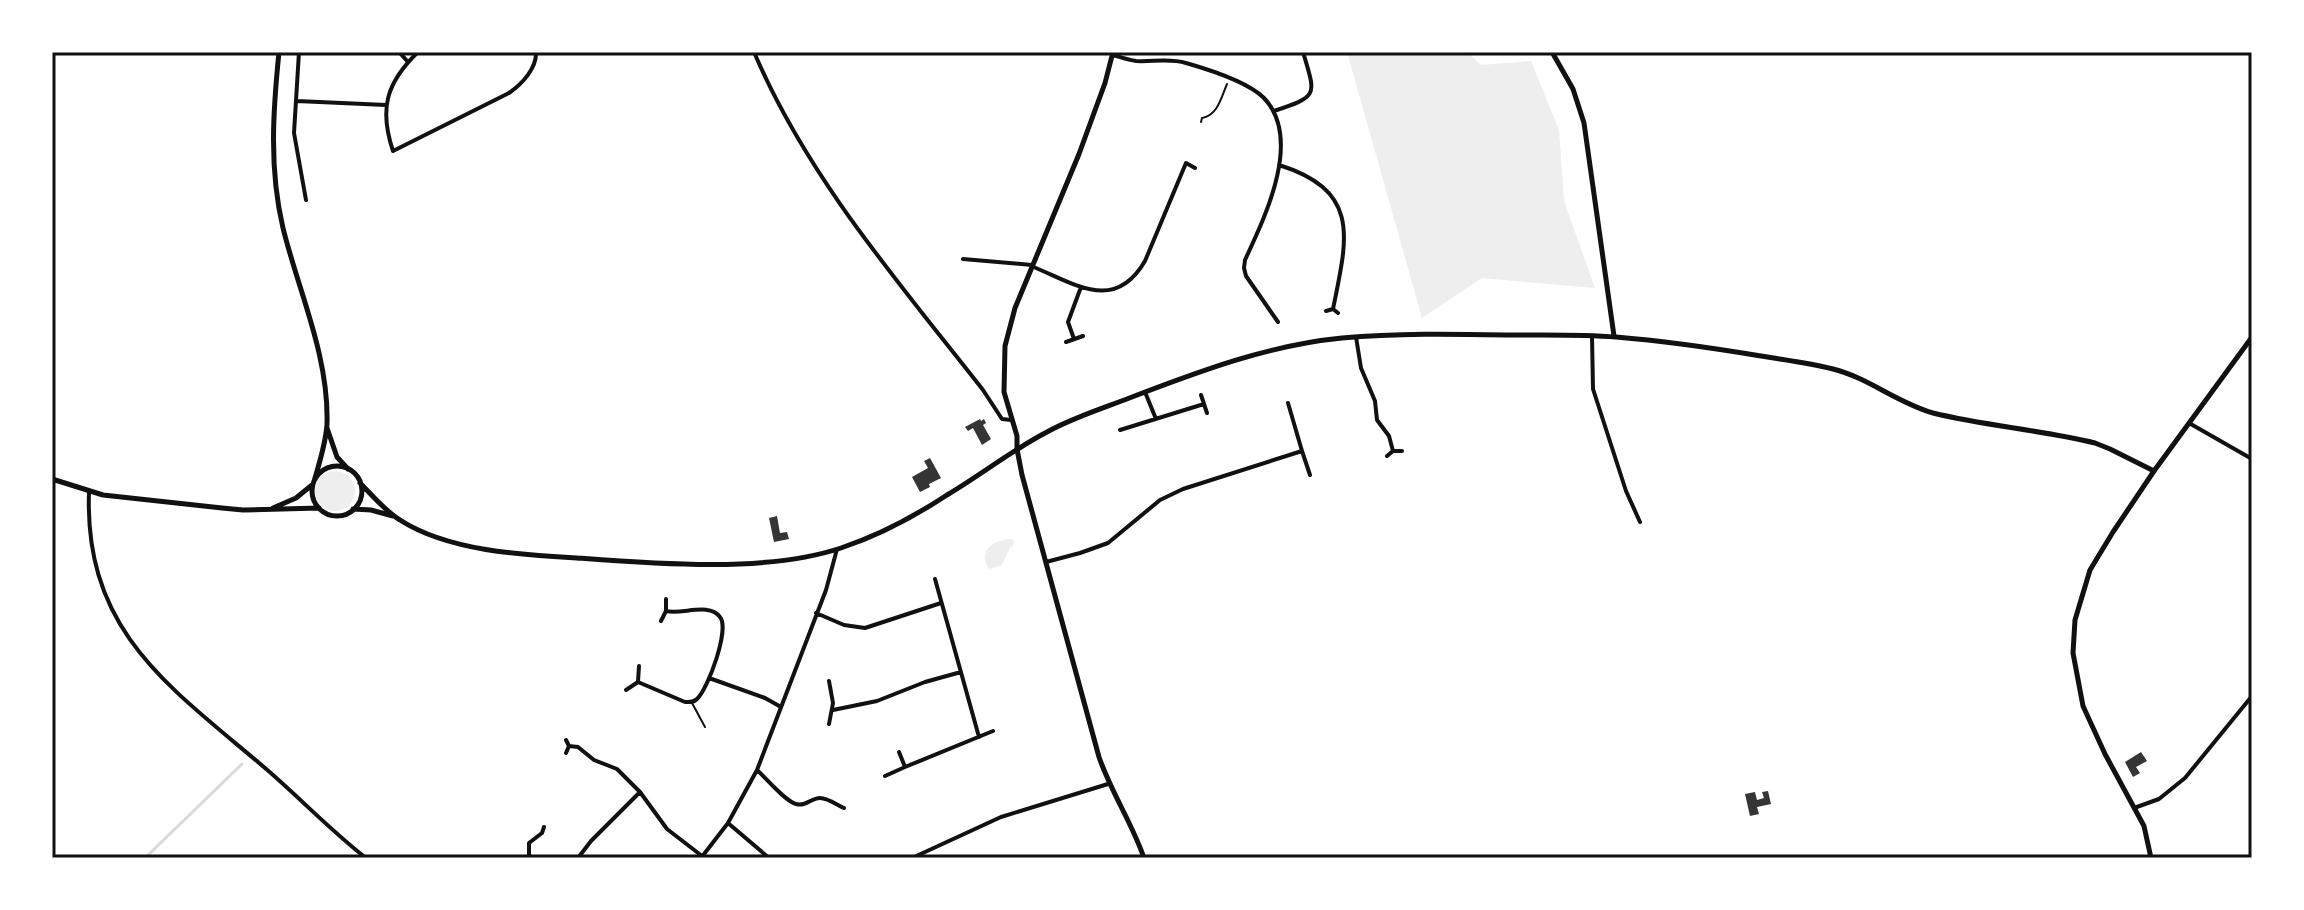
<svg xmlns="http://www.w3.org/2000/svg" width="2304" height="910" font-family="'DM Sans',sans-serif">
<rect width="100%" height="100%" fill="#fff"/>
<path fill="#eee" d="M 1347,52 L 1467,52 L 1481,65 L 1531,61 L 1559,130 L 1564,201 L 1595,288 L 1482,278 L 1422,318 Z
M315 491a20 20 0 1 1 40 0a20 20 0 1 1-40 0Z
M 1012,539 L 1014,542 L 1013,546 L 1010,547 L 1002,565 L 989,569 C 977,551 994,539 1012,539 Z"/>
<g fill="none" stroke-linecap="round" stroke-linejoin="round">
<path stroke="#d9d9d9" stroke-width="3" d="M 145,858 L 242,764"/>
</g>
<path fill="#353535" d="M 980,419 L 981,421 L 984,419 L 986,423 L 983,425 L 991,439 L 982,445 L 973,428 L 968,431 L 965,427 Z
M 930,458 L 941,478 L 929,484 L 930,487 L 920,492 L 912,477 L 928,468 L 924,461 Z
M 777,516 L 780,533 L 787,532 L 789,539 L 774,542 L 769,518 Z
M 2141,752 L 2147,761 L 2136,767 L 2140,773 L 2133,777 L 2125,762 Z
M 1768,791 L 1771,804 L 1757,807 L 1759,814 L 1750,816 L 1745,794 L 1755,792 L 1757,800 L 1764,798 L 1762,792 Z"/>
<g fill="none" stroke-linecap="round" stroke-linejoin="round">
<path stroke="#111" stroke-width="2" d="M 1201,122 L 1202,118 C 1218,115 1221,98 1227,84"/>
<path stroke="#111" stroke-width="2" d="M 692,703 L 705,727"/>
<path stroke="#111" stroke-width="4" d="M 299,52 L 294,133 L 306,200
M 399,52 L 408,62
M 418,52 C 386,83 379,109 393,151 L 509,93 C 522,84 537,68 536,52
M 754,52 C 807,177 900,284 983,390 L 1002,419 L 1011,420
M 1113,55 C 1120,57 1128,60 1136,61 C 1152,62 1170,58 1186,63 C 1207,69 1248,82 1264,98 C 1303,139 1265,217 1245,260 L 1244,268 L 1246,276 L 1278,322
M 297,101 L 386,105
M 1274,111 C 1319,96 1316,96 1303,52
M 1279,165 C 1362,191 1347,239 1333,309
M 963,259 L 1032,265
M 1031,266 C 1074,283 1114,314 1145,261 L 1186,163 L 1195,168
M 1326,311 L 1333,309 L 1338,313
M 1592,336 L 1593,389 L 1626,491 L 1640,522
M 1356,337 L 1361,368 L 1375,401 L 1377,420 L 1389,436 L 1393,451
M 1074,339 L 1068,322 L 1081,287
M 1066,342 L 1083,336
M 1145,392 L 1156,419
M 1201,395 L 1207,413
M 1288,403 L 1302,451
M 2189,423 L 2252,459
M 1120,430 L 1204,404
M 1387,456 L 1393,451 L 1402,451
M 89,492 C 84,632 170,687 265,768 C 299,797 330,830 366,858
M 1046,562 L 1080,553 L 1108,543 L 1160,500 L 1183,489 L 1302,451 L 1310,475
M 935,579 L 979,737
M 816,613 L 844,625 L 865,628 L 941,603
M 661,621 L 666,611 L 666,599
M 709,678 L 765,698 L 781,707
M 829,681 L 833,703 L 829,724
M 638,682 L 685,702 C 690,702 693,703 697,699 C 708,689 730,629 720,617 C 709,602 682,615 666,611
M 626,690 L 638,682 L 639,666
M 833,710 L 877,701 L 925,682 L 961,672
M 566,740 L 569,746 L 566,753
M 569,746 L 578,747 L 594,760 L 617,769 L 640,792 L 667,829 L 702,856
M 905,767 L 993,731
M 757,770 C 766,778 785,801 796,804 C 806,807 811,798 820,798 C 828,798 837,805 844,808
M 885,776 L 905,767 L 899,752
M 2134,808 L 2159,799 L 2185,778 L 2252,696
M 728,823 L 769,858
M 533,858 L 529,855 L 529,843 L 542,833 L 544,827
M 578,858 L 591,841 L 639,793
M 701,858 L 728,823 L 757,770 L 826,590 L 837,549
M 912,858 L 1001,817 L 1108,784"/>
<path stroke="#111" stroke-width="5" d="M 279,52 C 273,111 269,169 283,228 C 299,293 329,356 327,424 C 326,442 320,461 315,478
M 1113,52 L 1105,83 L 1079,154 L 1015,308 L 1005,346 L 1004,392 L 1017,436 L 1017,449 L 1022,475 L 1099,757 C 1111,792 1132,823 1144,858
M 1552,52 L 1573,89 L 1584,123 L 1614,336
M 327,428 L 337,457 L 348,469
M 2151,858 L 2144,826 L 2105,754 L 2083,706 L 2073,653 L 2075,620 L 2090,570 L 2113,532 L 2154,471"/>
<path stroke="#111" stroke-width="5" d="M312 491a25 25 0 1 1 50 0a25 25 0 1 1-50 0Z
M 52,479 L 103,495 L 222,508 L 243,510 L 319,508
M 360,483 C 373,496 385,511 400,520 C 448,551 522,555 577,558 C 656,564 766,573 841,548 C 877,536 915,516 947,495 C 981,475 1012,450 1047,432 C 1074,417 1104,408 1132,397 C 1200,371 1269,345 1342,338 C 1397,333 1452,334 1507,335 C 1543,335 1580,334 1616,337 C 1665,341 1713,348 1761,356 C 1785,360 1810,363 1833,369 C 1869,378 1897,403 1933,413 C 1986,426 2042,430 2095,443 L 2110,449 L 2154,471 L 2252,337
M 273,508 L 296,498 L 312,485
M 353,509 L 371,510 L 393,516"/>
</g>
<rect width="2304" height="910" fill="none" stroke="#ffffff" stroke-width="108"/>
<rect x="54" y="54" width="2196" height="802" fill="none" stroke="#111" stroke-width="3"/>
</svg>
